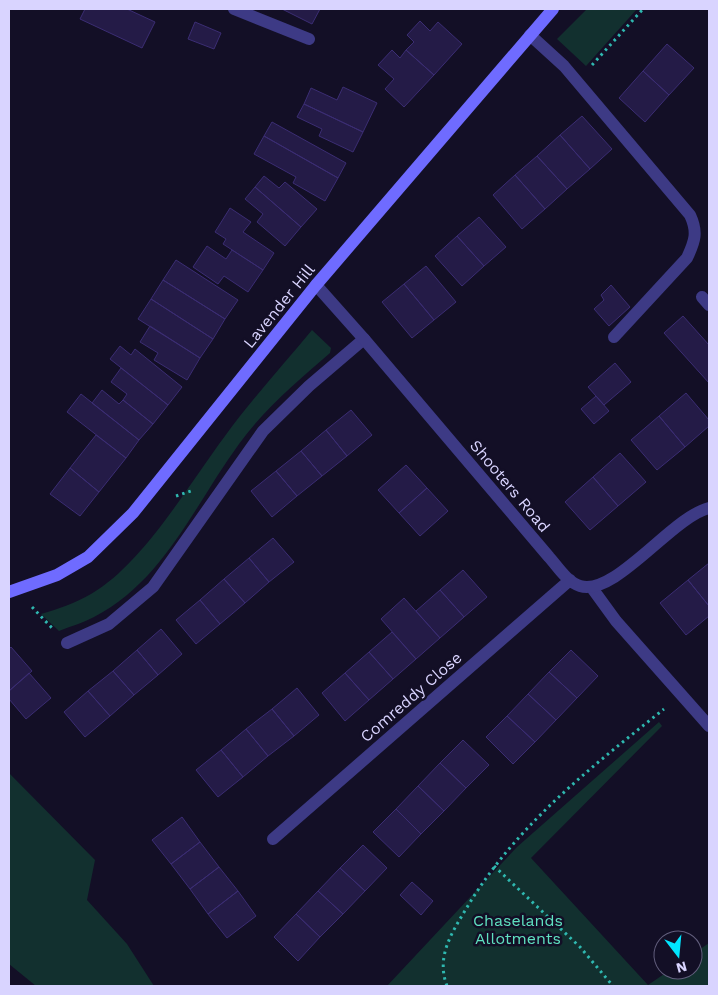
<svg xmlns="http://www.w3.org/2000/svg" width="718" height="995" font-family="'Work Sans',sans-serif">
<rect width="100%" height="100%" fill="#130f26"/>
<path fill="#12302f" d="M 587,9 L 637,9 L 586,66 L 557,39 Z
M 312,330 L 331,348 L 330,353 C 298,381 264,409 239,444 C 195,504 164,581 94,617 C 83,623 71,626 59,631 L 41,614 C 59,609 75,603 91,594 C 143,564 189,484 225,436 C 252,399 283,365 312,330 Z
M 659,722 L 662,726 L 531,858 L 648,985 L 670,970 L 693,970 L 693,954 L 709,943 L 709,986 L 387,986 L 517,847 Z
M 9,773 L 95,860 L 87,900 L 127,944 L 154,986 L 36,986 L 9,964 Z"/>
<path fill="#241b47" stroke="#3b2d73" d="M 85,9 L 127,9 L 155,22 L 142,48 L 80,19 Z
M 282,9 L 320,9 L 312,24 Z
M 420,21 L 430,31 L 438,22 L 462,44 L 434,75 L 406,50 L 414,42 L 407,35 Z
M 195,22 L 221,33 L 214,49 L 188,39 Z
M 667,44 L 694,68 L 669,95 L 643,71 Z
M 392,50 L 400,58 L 406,50 L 434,75 L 404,107 L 385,89 L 394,79 L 378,65 Z
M 643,71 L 669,95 L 645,122 L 619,98 Z
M 343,87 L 377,103 L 363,132 L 304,104 L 311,88 L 337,100 Z
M 304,104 L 363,132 L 353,152 L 319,136 L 322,129 L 297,117 Z
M 582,116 L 612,149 L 590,169 L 560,135 Z
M 272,122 L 346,163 L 338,178 L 264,136 Z
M 560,135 L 590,169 L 567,189 L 537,156 Z
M 264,136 L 338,178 L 325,201 L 293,183 L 296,177 L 254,154 Z
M 537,156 L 567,189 L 545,209 L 515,175 Z
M 515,175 L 545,209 L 522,229 L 493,195 Z
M 264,176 L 279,188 L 285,182 L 317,209 L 301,227 L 255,187 Z
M 255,187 L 301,227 L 285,246 L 257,222 L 263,214 L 245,199 Z
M 230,208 L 251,222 L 243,232 L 274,253 L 263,270 L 223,244 L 226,239 L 215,232 Z
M 479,217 L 506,247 L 484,266 L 457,236 Z
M 457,236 L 484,266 L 462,286 L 435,256 Z
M 207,246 L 226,259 L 232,250 L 263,270 L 248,292 L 224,276 L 218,284 L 193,267 Z
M 176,260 L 238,300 L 225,319 L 163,280 Z
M 426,266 L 456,302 L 434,320 L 404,284 Z
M 163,280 L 225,319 L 213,339 L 151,299 Z
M 404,284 L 434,320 L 412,338 L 382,302 Z
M 611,285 L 630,307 L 609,326 L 594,309 L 604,300 L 601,295 Z
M 151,299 L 213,339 L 200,358 L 138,319 Z
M 683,316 L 709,345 L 709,383 L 664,333 Z
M 150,326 L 200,358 L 187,380 L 154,360 L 158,353 L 140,342 Z
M 120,346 L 131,355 L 135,349 L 182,387 L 168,405 L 110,359 Z
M 615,363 L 631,382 L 604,405 L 588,387 Z
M 121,368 L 168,405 L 153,424 L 123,400 L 127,394 L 111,382 Z
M 102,390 L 119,404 L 123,400 L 153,424 L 139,440 L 92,403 Z
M 686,393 L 709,420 L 709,426 L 685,447 L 659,416 Z
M 81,394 L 139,440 L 126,458 L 67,412 Z
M 596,396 L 609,411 L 594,424 L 581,409 Z
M 351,410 L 372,435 L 347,456 L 326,430 Z
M 659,416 L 685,447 L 657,470 L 631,440 Z
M 326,430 L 347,456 L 322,476 L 301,451 Z
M 96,435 L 126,458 L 99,492 L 70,468 Z
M 301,451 L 322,476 L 297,496 L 276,471 Z
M 620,453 L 646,482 L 618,506 L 593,477 Z
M 406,465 L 427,488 L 399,513 L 378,490 Z
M 70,468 L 99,492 L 80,516 L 50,494 Z
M 276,471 L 297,496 L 272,517 L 251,491 Z
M 593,477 L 618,506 L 590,530 L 565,502 Z
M 427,488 L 448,511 L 420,536 L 399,513 Z
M 273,538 L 294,562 L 269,582 L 249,558 Z
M 249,558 L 269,582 L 245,603 L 224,579 Z
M 709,563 L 709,606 L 688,580 Z
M 463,570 L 487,597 L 464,617 L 440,590 Z
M 224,579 L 245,603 L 220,624 L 200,600 Z
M 688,580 L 709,606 L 709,616 L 686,635 L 660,603 Z
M 440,590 L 464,617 L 440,638 L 416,611 Z
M 404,598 L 440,638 L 416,659 L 381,619 Z
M 200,600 L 220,624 L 196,644 L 176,620 Z
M 161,629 L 182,654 L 158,675 L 137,650 Z
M 392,632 L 416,659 L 393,679 L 369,652 Z
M 11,647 L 32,671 L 9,691 L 9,649 Z
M 137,650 L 158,675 L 134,695 L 113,671 Z
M 571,650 L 598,676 L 577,698 L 549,672 Z
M 369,652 L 393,679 L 369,700 L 345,673 Z
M 113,671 L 134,695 L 110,716 L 88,691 Z
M 549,672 L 577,698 L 556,720 L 528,694 Z
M 29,673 L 51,698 L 26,719 L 9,699 L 9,691 Z
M 345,673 L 369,700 L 345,721 L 322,693 Z
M 297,688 L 319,715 L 294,736 L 272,709 Z
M 88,691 L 110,716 L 85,737 L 64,712 Z
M 528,694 L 556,720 L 535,742 L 507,716 Z
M 272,709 L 294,736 L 268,756 L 246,729 Z
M 507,716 L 535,742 L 513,764 L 486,737 Z
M 246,729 L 268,756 L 243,777 L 221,750 Z
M 463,740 L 489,765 L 466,788 L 440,763 Z
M 221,750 L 243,777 L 218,797 L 196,770 Z
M 440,763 L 466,788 L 444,811 L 418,786 Z
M 418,786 L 444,811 L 421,834 L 396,809 Z
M 396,809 L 421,834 L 399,857 L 373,832 Z
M 182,817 L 200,842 L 171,864 L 152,840 Z
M 200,842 L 219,867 L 190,889 L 171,864 Z
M 363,845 L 387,868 L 365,891 L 340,868 Z
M 219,867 L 238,891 L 208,914 L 190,889 Z
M 340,868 L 365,891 L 343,914 L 318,891 Z
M 412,882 L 433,901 L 421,915 L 400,895 Z
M 238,891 L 256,916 L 227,938 L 208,914 Z
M 318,891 L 343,914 L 320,937 L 296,914 Z
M 296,914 L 320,937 L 298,961 L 274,937 Z"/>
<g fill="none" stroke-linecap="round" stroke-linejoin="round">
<path stroke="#2fb8b0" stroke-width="3" stroke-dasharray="2.5 4" stroke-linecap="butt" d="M 592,65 L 643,9
M 176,496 L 194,490
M 32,607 L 52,628
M 494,866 L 580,947 L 613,986
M 447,986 C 436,957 451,934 466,909 C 515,826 590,768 664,709"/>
<path stroke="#3d3a85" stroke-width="12" d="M 234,9 L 309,39
M 530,35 L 564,66 L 690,215 C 698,232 695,241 687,258 L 614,337
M 702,297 L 709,305
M 592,588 L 616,621 L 709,726
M 67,643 L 109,624 L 153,587 L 263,431 L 309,386 L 364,339"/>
<path stroke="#3d3a85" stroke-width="12" d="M 316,285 L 364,339 L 549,557 C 558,567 567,582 580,586 C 615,597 672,517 709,508
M 273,839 L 570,580"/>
<path stroke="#6f6bff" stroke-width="12" d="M 9,592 L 57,575 L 88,557 L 133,513 L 316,285 L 553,9"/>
</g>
<g text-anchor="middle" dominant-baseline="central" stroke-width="5" stroke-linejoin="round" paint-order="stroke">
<g font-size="16" fill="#d9d4ff" stroke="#130f26">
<text transform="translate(279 306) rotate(-51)">Lavender Hill</text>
<text transform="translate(510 486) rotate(50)">Shooters Road</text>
<text transform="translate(411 697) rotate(-41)">Comreddy Close</text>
</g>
<g font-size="16" fill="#5fe0c0" stroke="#130f26">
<text x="518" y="920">Chaselands<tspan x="518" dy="18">Allotments</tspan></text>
</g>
</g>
<rect width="718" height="995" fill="none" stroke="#d9d4ff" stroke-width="20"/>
<g transform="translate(678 955) rotate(164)"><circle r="24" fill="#130f26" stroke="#625e7d"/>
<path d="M0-4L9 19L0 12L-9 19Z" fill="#00e5ff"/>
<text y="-8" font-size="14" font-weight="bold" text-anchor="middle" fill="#d9d4ff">N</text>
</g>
</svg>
